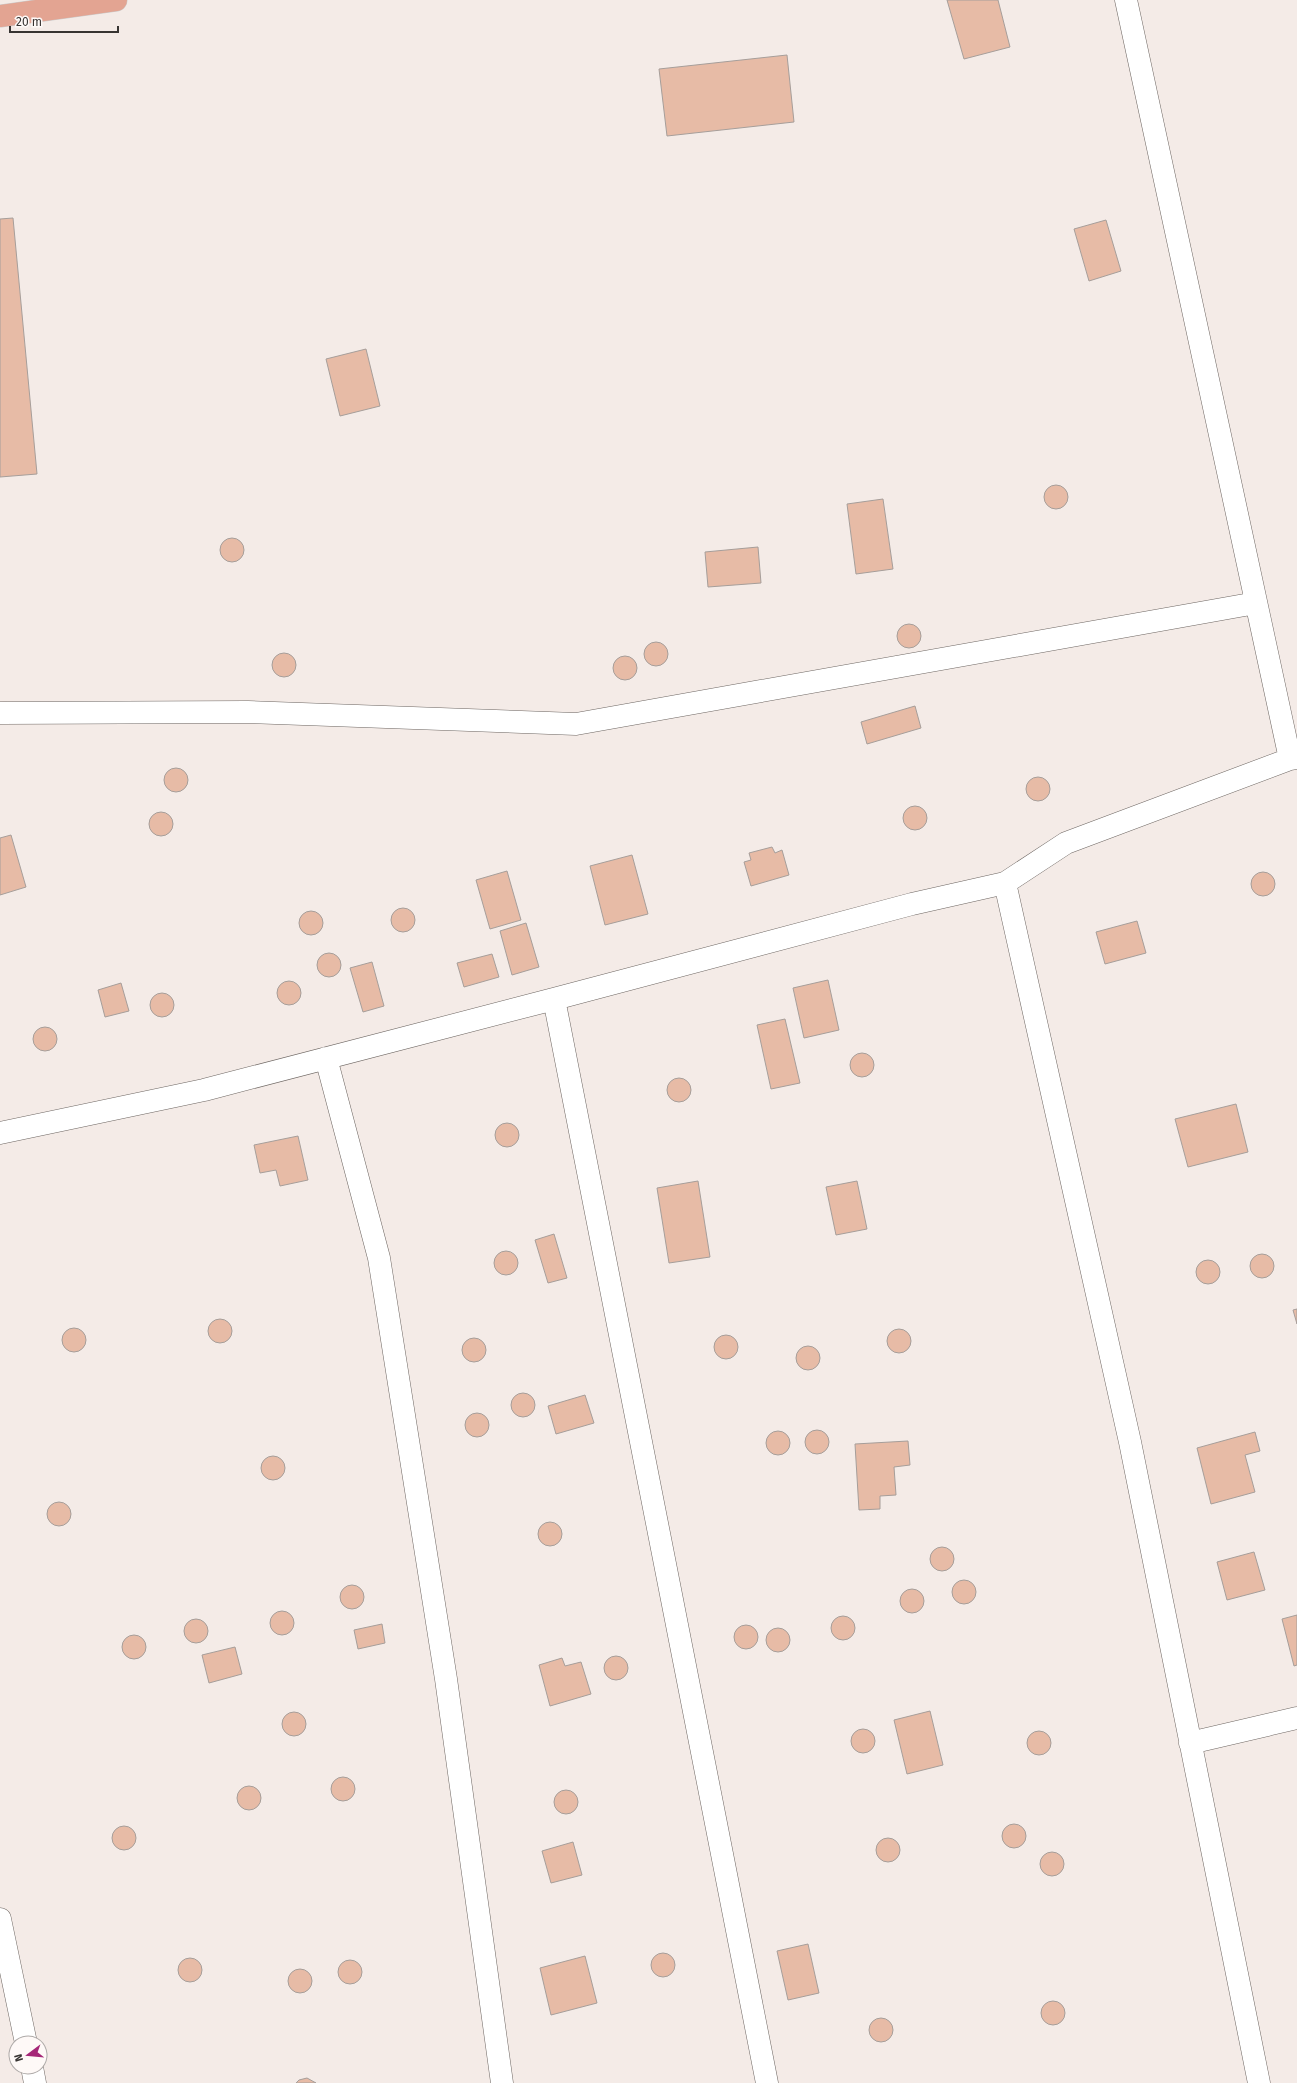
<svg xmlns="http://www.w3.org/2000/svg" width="1297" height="2083" font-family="'Fira Sans',sans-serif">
<rect width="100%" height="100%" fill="#f4ebe7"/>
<path fill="#e7bba6" stroke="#a69e9a" d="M 947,0 L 998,0 L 1010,47 L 964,59 Z
M 787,55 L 794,122 L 667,136 L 659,69 Z
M 13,218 L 37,474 L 0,477 L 0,219 Z
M 1106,220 L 1121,271 L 1089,281 L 1074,229 Z
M 366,349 L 380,406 L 340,416 L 326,359 Z
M1044 497a12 12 0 1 1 24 0a12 12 0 1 1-24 0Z
M 883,499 L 893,569 L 856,574 L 847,504 Z
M220 550a12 12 0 1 1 24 0a12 12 0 1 1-24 0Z
M 758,547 L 761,583 L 708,587 L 705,552 Z
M897 636a12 12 0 1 1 24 0a12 12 0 1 1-24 0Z
M644 654a12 12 0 1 1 24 0a12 12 0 1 1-24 0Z
M272 665a12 12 0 1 1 24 0a12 12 0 1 1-24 0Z
M613 668a12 12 0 1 1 24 0a12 12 0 1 1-24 0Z
M 915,706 L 921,728 L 867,744 L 861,722 Z
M164 780a12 12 0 1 1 24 0a12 12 0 1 1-24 0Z
M1026 789a12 12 0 1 1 24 0a12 12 0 1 1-24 0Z
M903 818a12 12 0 1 1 24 0a12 12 0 1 1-24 0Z
M149 824a12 12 0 1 1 24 0a12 12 0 1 1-24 0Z
M 11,835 L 26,887 L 0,895 L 0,838 Z
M 772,847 L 775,853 L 782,850 L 789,875 L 751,886 L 744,862 L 751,860 L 749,853 Z
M 632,855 L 648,914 L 605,925 L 590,866 Z
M 507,871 L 521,920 L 490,929 L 476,880 Z
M1251 884a12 12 0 1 1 24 0a12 12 0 1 1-24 0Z
M391 920a12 12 0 1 1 24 0a12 12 0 1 1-24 0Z
M299 923a12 12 0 1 1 24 0a12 12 0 1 1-24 0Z
M 1137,921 L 1146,953 L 1105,964 L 1096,932 Z
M 526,923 L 539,967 L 512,975 L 500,931 Z
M317 965a12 12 0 1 1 24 0a12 12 0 1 1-24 0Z
M 492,954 L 499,977 L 464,987 L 457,963 Z
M 372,962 L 384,1006 L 363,1012 L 350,968 Z
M 828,980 L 839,1030 L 804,1038 L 793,988 Z
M277 993a12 12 0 1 1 24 0a12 12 0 1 1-24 0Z
M 121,983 L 129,1011 L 105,1017 L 98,990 Z
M150 1005a12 12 0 1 1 24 0a12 12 0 1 1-24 0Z
M 785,1019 L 800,1083 L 771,1089 L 757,1025 Z
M33 1039a12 12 0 1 1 24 0a12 12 0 1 1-24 0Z
M850 1065a12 12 0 1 1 24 0a12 12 0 1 1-24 0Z
M667 1090a12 12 0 1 1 24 0a12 12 0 1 1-24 0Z
M 1236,1104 L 1248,1152 L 1188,1167 L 1175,1119 Z
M495 1135a12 12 0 1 1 24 0a12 12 0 1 1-24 0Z
M 298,1136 L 308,1180 L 280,1186 L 276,1170 L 260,1173 L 254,1145 Z
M 698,1181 L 710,1257 L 669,1263 L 657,1188 Z
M 857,1181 L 867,1229 L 836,1235 L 826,1187 Z
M 554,1234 L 567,1278 L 548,1283 L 535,1240 Z
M494 1263a12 12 0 1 1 24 0a12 12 0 1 1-24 0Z
M1250 1266a12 12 0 1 1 24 0a12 12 0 1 1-24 0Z
M1196 1272a12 12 0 1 1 24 0a12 12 0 1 1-24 0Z
M 1297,1309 L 1297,1324 L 1293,1310 Z
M208 1331a12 12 0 1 1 24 0a12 12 0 1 1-24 0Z
M62 1340a12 12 0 1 1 24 0a12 12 0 1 1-24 0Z
M887 1341a12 12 0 1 1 24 0a12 12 0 1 1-24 0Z
M714 1347a12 12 0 1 1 24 0a12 12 0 1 1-24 0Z
M462 1350a12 12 0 1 1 24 0a12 12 0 1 1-24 0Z
M796 1358a12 12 0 1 1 24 0a12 12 0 1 1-24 0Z
M511 1405a12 12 0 1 1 24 0a12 12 0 1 1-24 0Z
M 585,1395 L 594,1423 L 556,1434 L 548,1406 Z
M465 1425a12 12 0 1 1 24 0a12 12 0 1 1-24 0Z
M805 1442a12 12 0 1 1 24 0a12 12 0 1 1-24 0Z
M766 1443a12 12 0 1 1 24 0a12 12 0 1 1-24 0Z
M 1255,1432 L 1260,1451 L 1245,1455 L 1255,1492 L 1211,1504 L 1197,1448 Z
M 908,1441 L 910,1465 L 894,1467 L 896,1495 L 880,1496 L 880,1509 L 859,1510 L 855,1444 Z
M261 1468a12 12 0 1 1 24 0a12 12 0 1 1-24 0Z
M47 1514a12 12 0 1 1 24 0a12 12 0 1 1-24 0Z
M538 1534a12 12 0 1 1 24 0a12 12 0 1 1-24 0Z
M930 1559a12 12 0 1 1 24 0a12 12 0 1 1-24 0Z
M 1254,1552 L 1265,1590 L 1227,1600 L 1217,1562 Z
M952 1592a12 12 0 1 1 24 0a12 12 0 1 1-24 0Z
M340 1597a12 12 0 1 1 24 0a12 12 0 1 1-24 0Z
M900 1601a12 12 0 1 1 24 0a12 12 0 1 1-24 0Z
M270 1623a12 12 0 1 1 24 0a12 12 0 1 1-24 0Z
M 1297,1615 L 1297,1665 L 1294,1666 L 1282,1619 Z
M831 1628a12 12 0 1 1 24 0a12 12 0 1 1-24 0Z
M184 1631a12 12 0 1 1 24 0a12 12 0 1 1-24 0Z
M 382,1624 L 385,1643 L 358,1649 L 354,1630 Z
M734 1637a12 12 0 1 1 24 0a12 12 0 1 1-24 0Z
M766 1640a12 12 0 1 1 24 0a12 12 0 1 1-24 0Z
M122 1647a12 12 0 1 1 24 0a12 12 0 1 1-24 0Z
M 235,1647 L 242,1674 L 209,1683 L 202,1655 Z
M604 1668a12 12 0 1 1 24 0a12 12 0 1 1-24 0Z
M 562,1658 L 565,1666 L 581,1662 L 591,1694 L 550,1706 L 539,1665 Z
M 930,1711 L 943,1765 L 907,1774 L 894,1720 Z
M282 1724a12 12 0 1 1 24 0a12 12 0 1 1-24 0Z
M851 1741a12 12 0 1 1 24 0a12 12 0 1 1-24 0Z
M1027 1743a12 12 0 1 1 24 0a12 12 0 1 1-24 0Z
M331 1789a12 12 0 1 1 24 0a12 12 0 1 1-24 0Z
M237 1798a12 12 0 1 1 24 0a12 12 0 1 1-24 0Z
M554 1802a12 12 0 1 1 24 0a12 12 0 1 1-24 0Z
M1002 1836a12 12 0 1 1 24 0a12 12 0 1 1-24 0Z
M112 1838a12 12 0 1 1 24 0a12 12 0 1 1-24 0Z
M876 1850a12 12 0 1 1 24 0a12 12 0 1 1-24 0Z
M 573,1842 L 582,1875 L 551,1883 L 542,1851 Z
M1040 1864a12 12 0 1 1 24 0a12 12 0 1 1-24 0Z
M 808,1944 L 819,1993 L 788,2000 L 777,1951 Z
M651 1965a12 12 0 1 1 24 0a12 12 0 1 1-24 0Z
M 585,1956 L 597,2003 L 551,2015 L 540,1968 Z
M178 1970a12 12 0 1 1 24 0a12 12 0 1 1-24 0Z
M338 1972a12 12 0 1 1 24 0a12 12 0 1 1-24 0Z
M288 1981a12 12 0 1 1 24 0a12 12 0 1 1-24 0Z
M1041 2013a12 12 0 1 1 24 0a12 12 0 1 1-24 0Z
M869 2030a12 12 0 1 1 24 0a12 12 0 1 1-24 0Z
M 307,2078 L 316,2083 L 296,2083 L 299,2080 Z"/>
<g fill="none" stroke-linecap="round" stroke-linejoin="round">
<defs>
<path id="minor" d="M 1126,0 L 1290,759
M 0,713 L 248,712 L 576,724 L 1256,603
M 1005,883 L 1130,1442 L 1259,2083
M 554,999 L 767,2083
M 326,1058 L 379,1258 L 446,1679 L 502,2083
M 0,1133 L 204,1090 L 554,999 L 912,904 L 1005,883 L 1066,843 L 1290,759 L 1297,758
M 1190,1743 L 1297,1718
M 0,1919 L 26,2043
M 32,2067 L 35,2083"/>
<path id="major" d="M 0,16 L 116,0"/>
</defs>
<use href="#minor" stroke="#6d6662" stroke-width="23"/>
<use href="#major" stroke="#cbcaca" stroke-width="23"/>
<use href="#minor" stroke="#fff" stroke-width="22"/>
<use href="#major" stroke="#e3a492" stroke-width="22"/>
</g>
<g transform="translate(28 2055) rotate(254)"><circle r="19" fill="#fef9f7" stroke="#aeaaa8"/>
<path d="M0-3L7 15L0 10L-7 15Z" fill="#a52677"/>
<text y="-6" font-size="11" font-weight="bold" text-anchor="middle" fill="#373432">N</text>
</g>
<path d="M10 26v6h108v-6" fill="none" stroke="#373432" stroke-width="2"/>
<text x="16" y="26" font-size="12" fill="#373432" stroke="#fef9f7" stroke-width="3" paint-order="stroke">20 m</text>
</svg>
